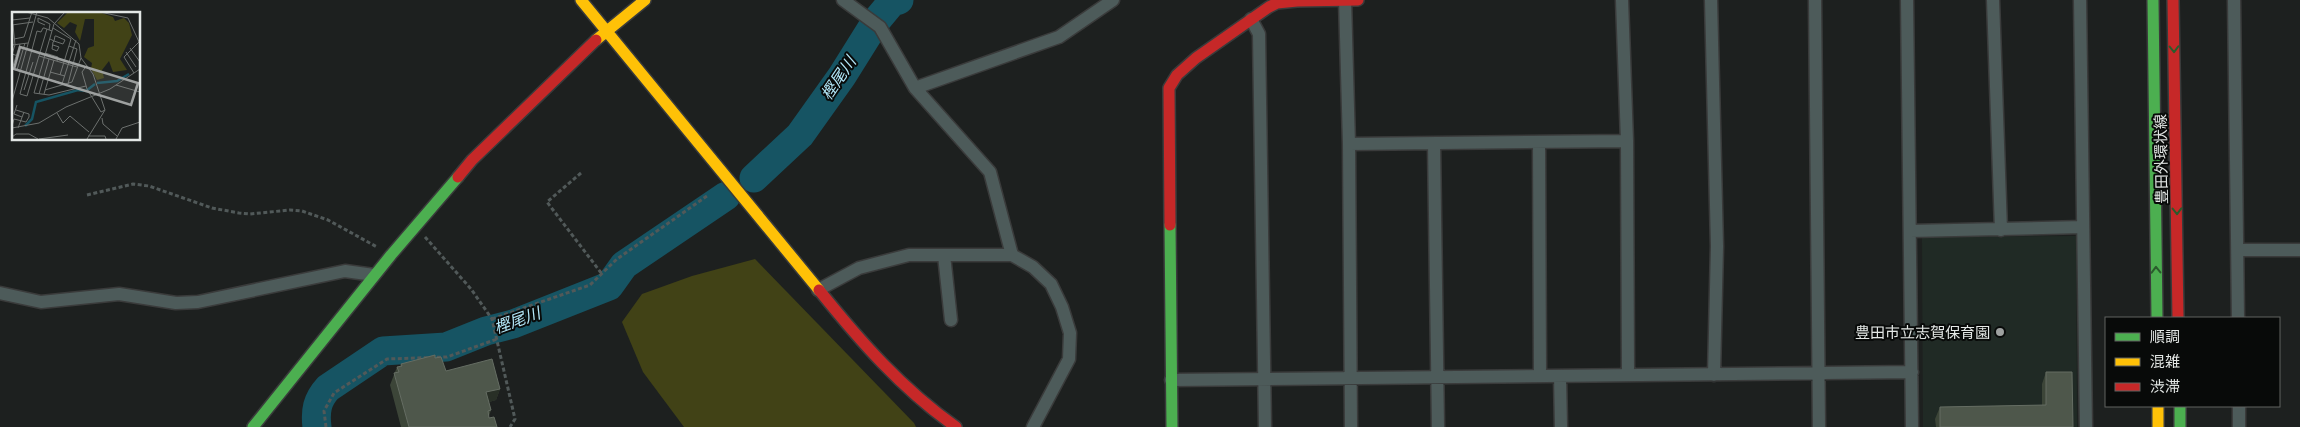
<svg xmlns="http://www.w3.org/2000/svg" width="2300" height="427" font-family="Manrope,'Noto Sans JP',sans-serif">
<rect width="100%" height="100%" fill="#1d201f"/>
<path fill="#202a25" d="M 2076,236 L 2077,427 L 1923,427 L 1922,237 Z"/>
<path fill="#414216" d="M 755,259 L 914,423 L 916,427 L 684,427 L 643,372 L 622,322 L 642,294 L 692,276 Z"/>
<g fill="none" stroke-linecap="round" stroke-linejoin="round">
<path stroke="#165463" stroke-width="29" d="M 754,178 L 800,135 L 842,76 L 877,20 L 892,2 L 899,0
M 317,427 C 315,411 317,400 328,388 L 383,351 L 446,347 L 486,331 L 513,324 L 609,286 L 624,265 L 726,196"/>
<defs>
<path id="street" d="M 843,0 L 880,27 L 915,88 L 990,172 L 1012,255
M 1345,0 L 1349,144 L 1351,427
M 1622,0 L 1627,141 L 1628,374
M 1711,0 L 1717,246 L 1714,375
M 1815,0 L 1819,427
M 1907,0 L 1912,427
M 1993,0 L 2001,230
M 2080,0 L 2086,427
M 2234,0 L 2238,318
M 1251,19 L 1259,34 L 1265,427
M 915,88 L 1059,37 L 1113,0
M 1539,142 L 1540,375
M 1349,144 L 1627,141
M 1434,144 L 1438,427
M 1910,231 L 2083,227
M 2238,250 L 2300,250
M 944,255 L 951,320
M 818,290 L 859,268 L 909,255 L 1012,255 L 1033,267 L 1051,284 L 1062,307 L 1070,333 L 1069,359 L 1033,427
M 0,293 L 41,302 L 119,294 L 176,303 L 198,302 L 345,271 L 374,275
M 1560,376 L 1561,427
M 1171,380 L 1912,372
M 2239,406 L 2239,427"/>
<path id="fast" d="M 2153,0 L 2157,318
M 1170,225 L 1172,427
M 2180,406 L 2180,427
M 253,427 L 391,255 L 458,177"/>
<path id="slow" d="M 581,0 L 819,290
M 596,40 L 645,0
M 2158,406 L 2158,427"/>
<path id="jam" d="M 2173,0 L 2178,318
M 458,177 L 472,160 L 596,40
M 1170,225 L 1169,88 L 1177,75 L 1196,58 L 1269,7 L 1277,3 L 1297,1 L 1358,0
M 819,290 C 860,341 902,389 956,427"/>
</defs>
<use href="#street" stroke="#3a3b3b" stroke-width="15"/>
<use href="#fast" stroke="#3a3b3b" stroke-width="14"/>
<use href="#slow" stroke="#3a3b3b" stroke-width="14"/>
<use href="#jam" stroke="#3a3b3b" stroke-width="14"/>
<path stroke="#515959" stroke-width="3" stroke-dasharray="4 2.5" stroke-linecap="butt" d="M 581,173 L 547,202 L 602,274
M 87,195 L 133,184 L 149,186 L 212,208 L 239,213 L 250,214 L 290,210 L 302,211 L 328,220 L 377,247
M 425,237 L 471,289 L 492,319 L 515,419 L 510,427
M 492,319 L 590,285 L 617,259 L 707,196
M 326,427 L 324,411 L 334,393 L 387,359 L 447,357 L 497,339"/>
<use href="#street" stroke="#4d5b5a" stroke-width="12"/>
<use href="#fast" stroke="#4caf50" stroke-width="11"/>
<use href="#slow" stroke="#ffc107" stroke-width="11"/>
<use href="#jam" stroke="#c62828" stroke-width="11"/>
</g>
<path fill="#3c4538" d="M 435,358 L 446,371 L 500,389 L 496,400 L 489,402 L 491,410 L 489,416 L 489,418 L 497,427 L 401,427 L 390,385 L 397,367 L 400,367 L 401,364 Z
M 2046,372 L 2073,427 L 1936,427 L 1935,419 L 1940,407 L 2042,405 L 2042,384 Z"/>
<path fill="#282f26" d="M 500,389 L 496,400 L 482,404 L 486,392 Z"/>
<path fill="#4e574b" stroke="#656d63" d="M 435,355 L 435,358 L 441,357 L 446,371 L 492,359 L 500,389 L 486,392 L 491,410 L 488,411 L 489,418 L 494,417 L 497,427 L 409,427 L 394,373 L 399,372 L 397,367 L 402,366 L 401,364 Z
M 2046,372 L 2072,372 L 2073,427 L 1940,427 L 1940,407 L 2046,405 Z"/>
<defs><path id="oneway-chevron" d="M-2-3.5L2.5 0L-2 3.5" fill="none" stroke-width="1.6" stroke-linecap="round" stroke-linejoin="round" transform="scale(1.25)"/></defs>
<g stroke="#2a5c2c">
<use href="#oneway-chevron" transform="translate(2174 49) rotate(89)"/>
<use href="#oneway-chevron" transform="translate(2177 211) rotate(89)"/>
<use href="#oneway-chevron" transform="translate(2156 270) rotate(-91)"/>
</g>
<circle fill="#9ea1a0" stroke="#080a09" stroke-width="2" cx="2000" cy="332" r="5"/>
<g text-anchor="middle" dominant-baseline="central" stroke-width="4" stroke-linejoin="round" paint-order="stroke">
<g font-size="15" fill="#e3e7e5" stroke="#080a09">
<text transform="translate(2161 159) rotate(-91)">豊田外環状線</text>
</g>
<g font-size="15" fill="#e3e7e5" stroke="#080a09" text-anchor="end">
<text x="1990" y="332">豊田市立志賀保育園</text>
</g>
<g font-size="16" font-style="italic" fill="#b4e9fa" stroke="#080a09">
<text transform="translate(838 78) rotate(-56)">樫尾川</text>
<text transform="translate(517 320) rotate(-20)">樫尾川</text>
</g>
</g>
<g transform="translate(12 12)">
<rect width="128" height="128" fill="#1d201f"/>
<path d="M 56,0 L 87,0 L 101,5 L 103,9 L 112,6 L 117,11 L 120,23 L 108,47 L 115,58 L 101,60 L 97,49 L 90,58 L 92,66 L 85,68 L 79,57 L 80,51 L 72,45 L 76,36 L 82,34 L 82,7 L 73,7 L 68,29 L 63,20 L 65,13 L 58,10 L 52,16 L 45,11 Z" fill="#414216"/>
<path fill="none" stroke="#165463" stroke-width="2.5" d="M 85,71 L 105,69 L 117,62M 13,114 L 20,107 L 24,90 L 66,78 L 74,79 L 83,72"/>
<path fill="none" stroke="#6c706e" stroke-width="1" d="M 14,0 L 36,6 L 67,32 L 69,46 L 81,62 L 93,98 L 75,127M 88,0 L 116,6 L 128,32M 0,8 L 18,6M 0,13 L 21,10M 1,13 L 3,33M 33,13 L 26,10 L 26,6 L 38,12 L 37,18M 41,16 L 59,27 L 48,63M 35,17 L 15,84 L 8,82 L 25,19 L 29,20 L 31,16 L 32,16 L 40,19M 2,27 L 12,25 L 20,0M 38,27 L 42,29 L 51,32 L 53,28 L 44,24 L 43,24 L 42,29 L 41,30 L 40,37 L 45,39 L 47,35 L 41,33M 0,33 L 16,31M 3,33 L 0,42 L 6,44M 118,36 L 128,50M 114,40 L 124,55M 33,41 L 46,45 L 45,49M 27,44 L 65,55M 75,53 L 70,60 L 75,77 L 89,100 L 93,98M 0,57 L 53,72M 0,57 L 8,32M 5,58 L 13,31M 38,60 L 53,64M 122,61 L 112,45 L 128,29M 50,72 L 64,28M 56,72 L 65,37 L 57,34M 104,73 L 128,80M 12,78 L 21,50M 33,78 L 60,70 L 69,46M 22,81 L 42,12 L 53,0M 22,81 L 37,83 L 74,74M 27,82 L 37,47M 32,82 L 42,48M 0,89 L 25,0M 5,93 L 2,102 L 10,105M 45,101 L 51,111 L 58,104 L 77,120M 90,106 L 91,112 L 105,124M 0,114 L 2,107 L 14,110 L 17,105 L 17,102 L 4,98M 0,116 L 27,111 L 54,95 L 98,77 L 128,57M 6,116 L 12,100M 76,124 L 93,124 L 94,127M 0,125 L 4,122 L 17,122 L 26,127M 27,127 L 56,123M 104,127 L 110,116 L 128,110"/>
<path fill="#9ea1a0" fill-opacity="0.15" stroke="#9ea1a0" stroke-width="2.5" d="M 8,35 L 126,71 L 119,93 L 2,57 Z"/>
<rect width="128" height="128" fill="none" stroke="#e3e7e5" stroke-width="2.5"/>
</g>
<rect x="2105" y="317" width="175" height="90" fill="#080a09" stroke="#606261"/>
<rect x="2115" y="333" width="25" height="8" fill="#4caf50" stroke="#606261"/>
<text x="2150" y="342" font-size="15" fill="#e3e7e5">順調</text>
<rect x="2115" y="358" width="25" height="8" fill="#ffc107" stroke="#606261"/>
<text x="2150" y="367" font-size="15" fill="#e3e7e5">混雑</text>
<rect x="2115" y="383" width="25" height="8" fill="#c62828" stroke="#606261"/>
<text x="2150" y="392" font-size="15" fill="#e3e7e5">渋滞</text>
</svg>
